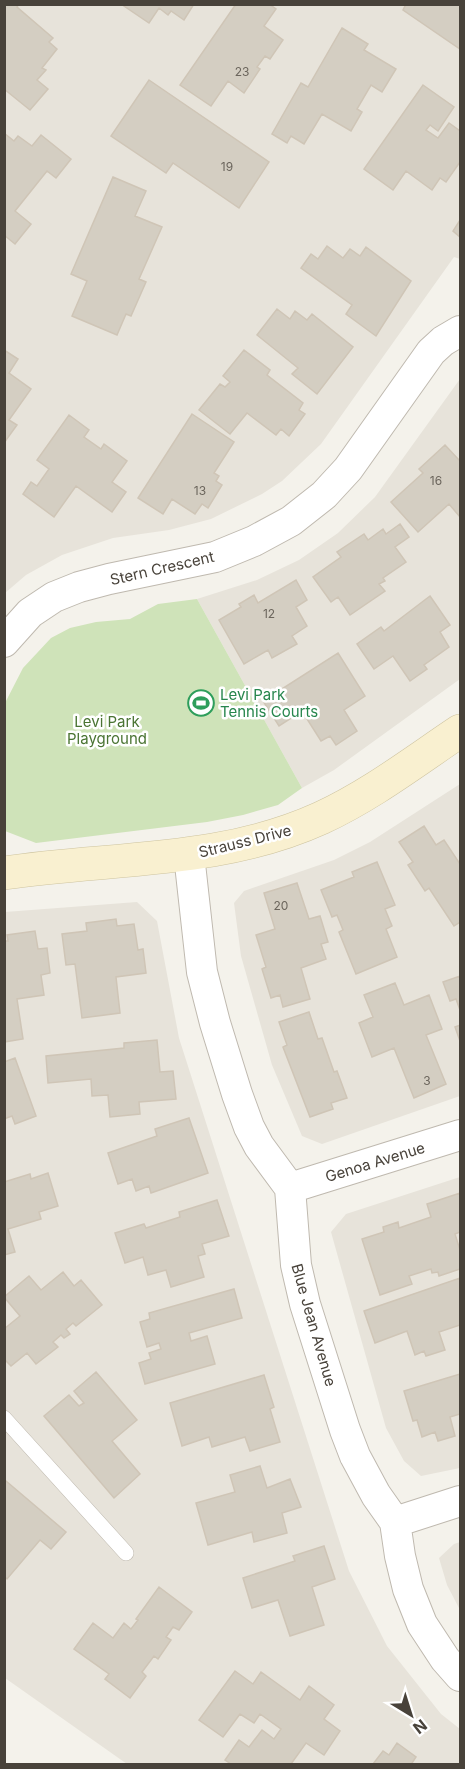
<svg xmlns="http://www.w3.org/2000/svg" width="465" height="1769" font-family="Inter,sans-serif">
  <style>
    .residential { fill: #e7e3da }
    .green { fill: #cfe3b9 }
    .building { fill: #d4cec2; stroke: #cfc5b6; stroke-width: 1.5 }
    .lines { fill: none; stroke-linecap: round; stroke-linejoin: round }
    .lane-casing { stroke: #bfb9af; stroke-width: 16 }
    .street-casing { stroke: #bfb9af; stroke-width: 32 }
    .secondary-casing { stroke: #cec4a0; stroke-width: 34 }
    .lane { stroke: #fff; stroke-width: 15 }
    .street { stroke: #fff; stroke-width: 30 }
    .secondary { stroke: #f9f0d0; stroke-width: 33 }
    .labels { text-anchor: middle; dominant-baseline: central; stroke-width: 5; stroke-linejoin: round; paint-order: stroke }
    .number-label { font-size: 12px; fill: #6b655c }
    .street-label { font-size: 15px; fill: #48423a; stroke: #fff }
    .leisure-label { font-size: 15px; fill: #27864d; stroke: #fff; text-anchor: start }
    .park-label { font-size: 15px; fill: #4a7433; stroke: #fff }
  </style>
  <rect width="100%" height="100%" fill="#f4f2eb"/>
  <!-- residential -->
  <path class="residential" d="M5,5H460V259L454,257L321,444L282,481L262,494L211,519L169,530L113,538L62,555L26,575L5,593Z
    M460,379V679L334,770L302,788L197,599L257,580L299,560L338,533L375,497Z
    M460,784V1096L322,1144L302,1136L272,1065L241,956L234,903L244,891L334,860L370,842Z
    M137,902L157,921L179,1038L349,1571L387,1646L441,1714L460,1729V1764H127L5,1678V912Z
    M460,1177V1468L421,1476L404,1461L386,1428L331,1232L346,1214Z
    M460,1542V1610L447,1585L439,1558L454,1544Z"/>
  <!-- green -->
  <path class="green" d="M197,599L302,788L278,805L243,815L207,822L36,843L5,831V703L23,668L51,638L70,628L96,622L130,619L158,604Z"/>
  <!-- building -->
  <path class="building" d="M4,4H19L17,7L53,38L49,42L57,49L42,68L46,70L37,80L48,89L30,110L4,89Z
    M121,4H194L184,20L171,11L168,15L159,8L149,23Z
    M236,4H269L276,9L264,26L283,40L270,59L265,56L257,67L260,69L244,93L228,81L211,106L180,85Z
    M406,4H460V49L403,10Z
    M342,28L368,44L364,50L396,69L382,92L371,85L357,109L362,112L351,131L322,114L304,144L291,136L287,143L272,134L301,83L308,87Z
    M149,80L269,162L239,208L173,163L166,173L111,136Z
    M423,85L454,107L438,131L430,125L426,130L438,138L449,123L460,131V162L446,182L440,178L432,190L406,171L393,190L364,169Z
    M4,133L14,141L18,136L32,146L41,135L71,159L56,178L47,171L15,211L31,224L15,244L4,235Z
    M113,177L146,191L135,216L162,227L139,279L146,282L131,316L126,314L117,335L72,316L87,281L71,274Z
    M460,220V237L453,231Z
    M327,246L343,258L350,249L360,256L366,247L411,281L376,336L346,314L352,305L301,268L311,254L318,259Z
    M277,309L290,319L295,311L307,320L312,314L353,347L317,394L292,374L298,368L257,335Z
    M4,350L18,359L9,373L31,389L9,420L17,425L4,443Z
    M244,350L270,370L267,375L303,403L299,410L305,414L289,436L281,429L276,435L247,413L230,434L199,410L220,384L225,387L230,382L223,376Z
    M192,414L234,442L214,473L219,476L216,481L222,485L208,508L202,504L195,514L172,499L163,514L138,498Z
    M69,415L89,430L84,437L101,449L104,444L127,461L112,482L126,492L112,512L76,486L54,517L23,494L31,482L37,486L49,469L37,460Z
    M445,445L460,461V517L449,504L418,532L391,502L423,473L419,469Z
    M400,524L409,537L395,547L406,562L383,578L385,581L379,584L385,591L350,615L338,597L331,602L313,577L341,557L337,552L364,534L368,540L383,529L386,534Z
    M296,580L307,600L296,607L307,626L292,636L297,644L272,658L268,650L244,664L219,620L241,607L239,604L254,595L258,603Z
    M430,596L450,625L440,632L449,647L424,665L427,669L410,681L393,656L374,669L357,644L381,627L384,631Z
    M338,653L365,696L344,710L357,731L336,745L330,736L321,741L302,711L279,726L263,701Z
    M424,826L436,845L444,840L460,864V922L454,926L429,888L425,891L408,865L413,862L399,842Z
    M377,862L395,905L385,909L392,926L386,929L397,957L356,974L339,932L343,930L337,915L332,917L321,890L354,877L352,872Z
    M297,883L309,919L320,916L328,942L321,944L326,959L301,968L310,999L283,1007L280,995L271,998L262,969L266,967L256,935L275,929L264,893Z
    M116,919L117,926L134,924L138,950L143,949L146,973L116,977L120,1013L82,1018L75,964L66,965L62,934L87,931L86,923Z
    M35,931L38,949L47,948L50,973L41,975L44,995L17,999L23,1039L4,1042V941H8L7,935Z
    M460,976V1010L456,999L450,1001L443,982Z
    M395,983L404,1005L429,995L442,1029L426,1035L446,1084L414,1098L394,1048L372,1057L359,1023L373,1017L364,995Z
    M309,1012L318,1039L322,1038L334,1072L337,1071L347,1098L331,1103L333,1109L310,1117L283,1047L287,1045L279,1022Z
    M460,1025V1041L455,1027Z
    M157,1040L160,1072L173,1071L176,1099L139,1102L140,1114L110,1117L108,1095L92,1096L91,1079L48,1083L46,1056L124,1048V1043Z
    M15,1058L36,1116L15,1124L12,1116L4,1119V1062Z
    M189,1118L208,1173L151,1193L149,1186L136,1191L132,1179L118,1184L108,1153L157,1136L155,1129Z
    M48,1173L58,1206L39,1212L41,1219L8,1229L15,1252L4,1255V1182L30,1174L31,1179Z
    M460,1193V1232L455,1234L460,1250V1269L439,1276L438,1272L432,1273L431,1269L409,1276L412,1284L380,1295L362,1239L384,1232L383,1227L398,1222L399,1228L431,1217L427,1204Z
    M217,1200L229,1236L202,1244L205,1254L198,1256L204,1277L171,1287L166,1270L148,1275L143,1257L125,1263L115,1233L144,1224L146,1228L180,1217L179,1212Z
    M63,1272L74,1286L81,1280L102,1305L76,1326L73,1323L66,1329L70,1334L64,1338L61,1335L53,1342L58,1347L36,1364L27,1353L11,1366L4,1359V1329L20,1316L4,1297L29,1276L41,1290Z
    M460,1278V1325L439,1332L445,1350L426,1356L424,1351L415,1355L407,1331L375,1343L364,1311Z
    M234,1289L242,1318L189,1333L191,1341L207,1336L215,1364L145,1384L139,1363L151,1359L149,1353L161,1349L159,1343L147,1347L140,1322L150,1319L149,1313Z
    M96,1372L137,1420L112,1441L140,1474L114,1498L44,1416L69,1395L79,1406L84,1403L74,1391Z
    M460,1374V1414L450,1417L455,1436L438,1441L435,1432L422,1437L417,1420L413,1421L404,1391Z
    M264,1375L274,1407L270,1409L280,1442L250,1451L245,1437L212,1447L209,1437L182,1446L170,1403Z
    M260,1466L267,1488L290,1479L301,1507L282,1513L287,1533L254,1542L252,1532L208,1545L196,1503L235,1492L230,1475Z
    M6,1481L66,1532L51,1549L40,1540L7,1579L4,1576V1483Z
    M324,1546L335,1579L312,1587L324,1625L290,1636L278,1600L252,1608L243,1578L295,1561L293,1556Z
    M159,1587L192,1612L179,1630L173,1627L166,1637L171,1640L158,1659L154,1656L142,1672L146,1676L130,1698L105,1679L109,1674L74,1649L93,1623L113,1638L124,1623L131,1629L138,1620L136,1619Z
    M235,1671L253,1684L261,1672L300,1700L309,1686L334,1705L324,1719L340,1731L324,1755L306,1743L291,1764H231L225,1760L239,1740L249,1747L262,1730L274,1739L281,1729L260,1714L254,1723L240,1714L223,1737L199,1720Z
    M397,1743L416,1757L412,1763L414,1764H373L383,1751L389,1755Z"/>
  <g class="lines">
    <!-- lane casing -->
    <g class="lane-casing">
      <path id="lane" d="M4,1418L126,1553"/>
    </g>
    <!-- street casing -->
    <g class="street-casing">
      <path id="street" d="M4,642L30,613L54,597L79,587L109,579L215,557L254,541L291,521L324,495L348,469L431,352L443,341L460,331
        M189,855L202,972L215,1023L237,1094L249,1127L259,1146L290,1188L296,1265L305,1304L345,1430L355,1456L376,1495L395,1522L400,1556L408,1589L422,1624L445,1659L460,1676
        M290,1188L460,1135
        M395,1522L460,1501"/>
    </g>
    <!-- secondary casing -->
    <g class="secondary-casing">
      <path id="secondary" d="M4,873C112,857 220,864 321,818C371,795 415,761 460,731"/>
    </g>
    <!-- lane -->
    <use href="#lane" class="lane"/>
    <!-- street -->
    <use href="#street" class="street"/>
    <!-- secondary -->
    <use href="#secondary" class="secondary"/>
  </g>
  <!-- icons -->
  <defs>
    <g id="stadium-ring" transform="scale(1.35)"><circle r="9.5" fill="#fff" stroke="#2e9e5b" stroke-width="1.5"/><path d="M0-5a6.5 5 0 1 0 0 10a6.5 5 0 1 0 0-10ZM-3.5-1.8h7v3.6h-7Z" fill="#2e9e5b"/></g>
  </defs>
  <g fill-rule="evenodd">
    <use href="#stadium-ring" x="201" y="703"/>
  </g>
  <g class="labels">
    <!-- number labels -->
    <g class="number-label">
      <text x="242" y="71">23</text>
      <text x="227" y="166">19</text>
      <text x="436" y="480">16</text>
      <text x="200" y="490">13</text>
      <text x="269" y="613">12</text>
      <text x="281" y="905">20</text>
      <text x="427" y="1080">3</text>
    </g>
    <!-- street labels -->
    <g class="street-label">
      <text transform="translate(162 568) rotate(-13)">Stern Crescent</text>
      <text transform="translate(245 841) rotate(-14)">Strauss Drive</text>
      <text transform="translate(375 1162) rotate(-17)">Genoa Avenue</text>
      <text transform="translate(314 1325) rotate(74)">Blue Jean Avenue</text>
    </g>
    <!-- leisure labels -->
    <g class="leisure-label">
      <text x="220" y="694">Levi Park<tspan x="220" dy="17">Tennis Courts</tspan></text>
    </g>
    <!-- park labels -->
    <g class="park-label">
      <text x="107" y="721">Levi Park<tspan x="107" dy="17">Playground</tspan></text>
    </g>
  </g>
  <!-- border -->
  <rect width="465" height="1769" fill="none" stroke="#48423a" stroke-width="12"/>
  <!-- north arrow -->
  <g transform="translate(411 1715) rotate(142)" stroke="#ffffff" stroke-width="4.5" paint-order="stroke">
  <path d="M0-4.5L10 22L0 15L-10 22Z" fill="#48423a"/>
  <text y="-9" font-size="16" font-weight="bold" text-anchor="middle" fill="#48423a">N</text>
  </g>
</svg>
